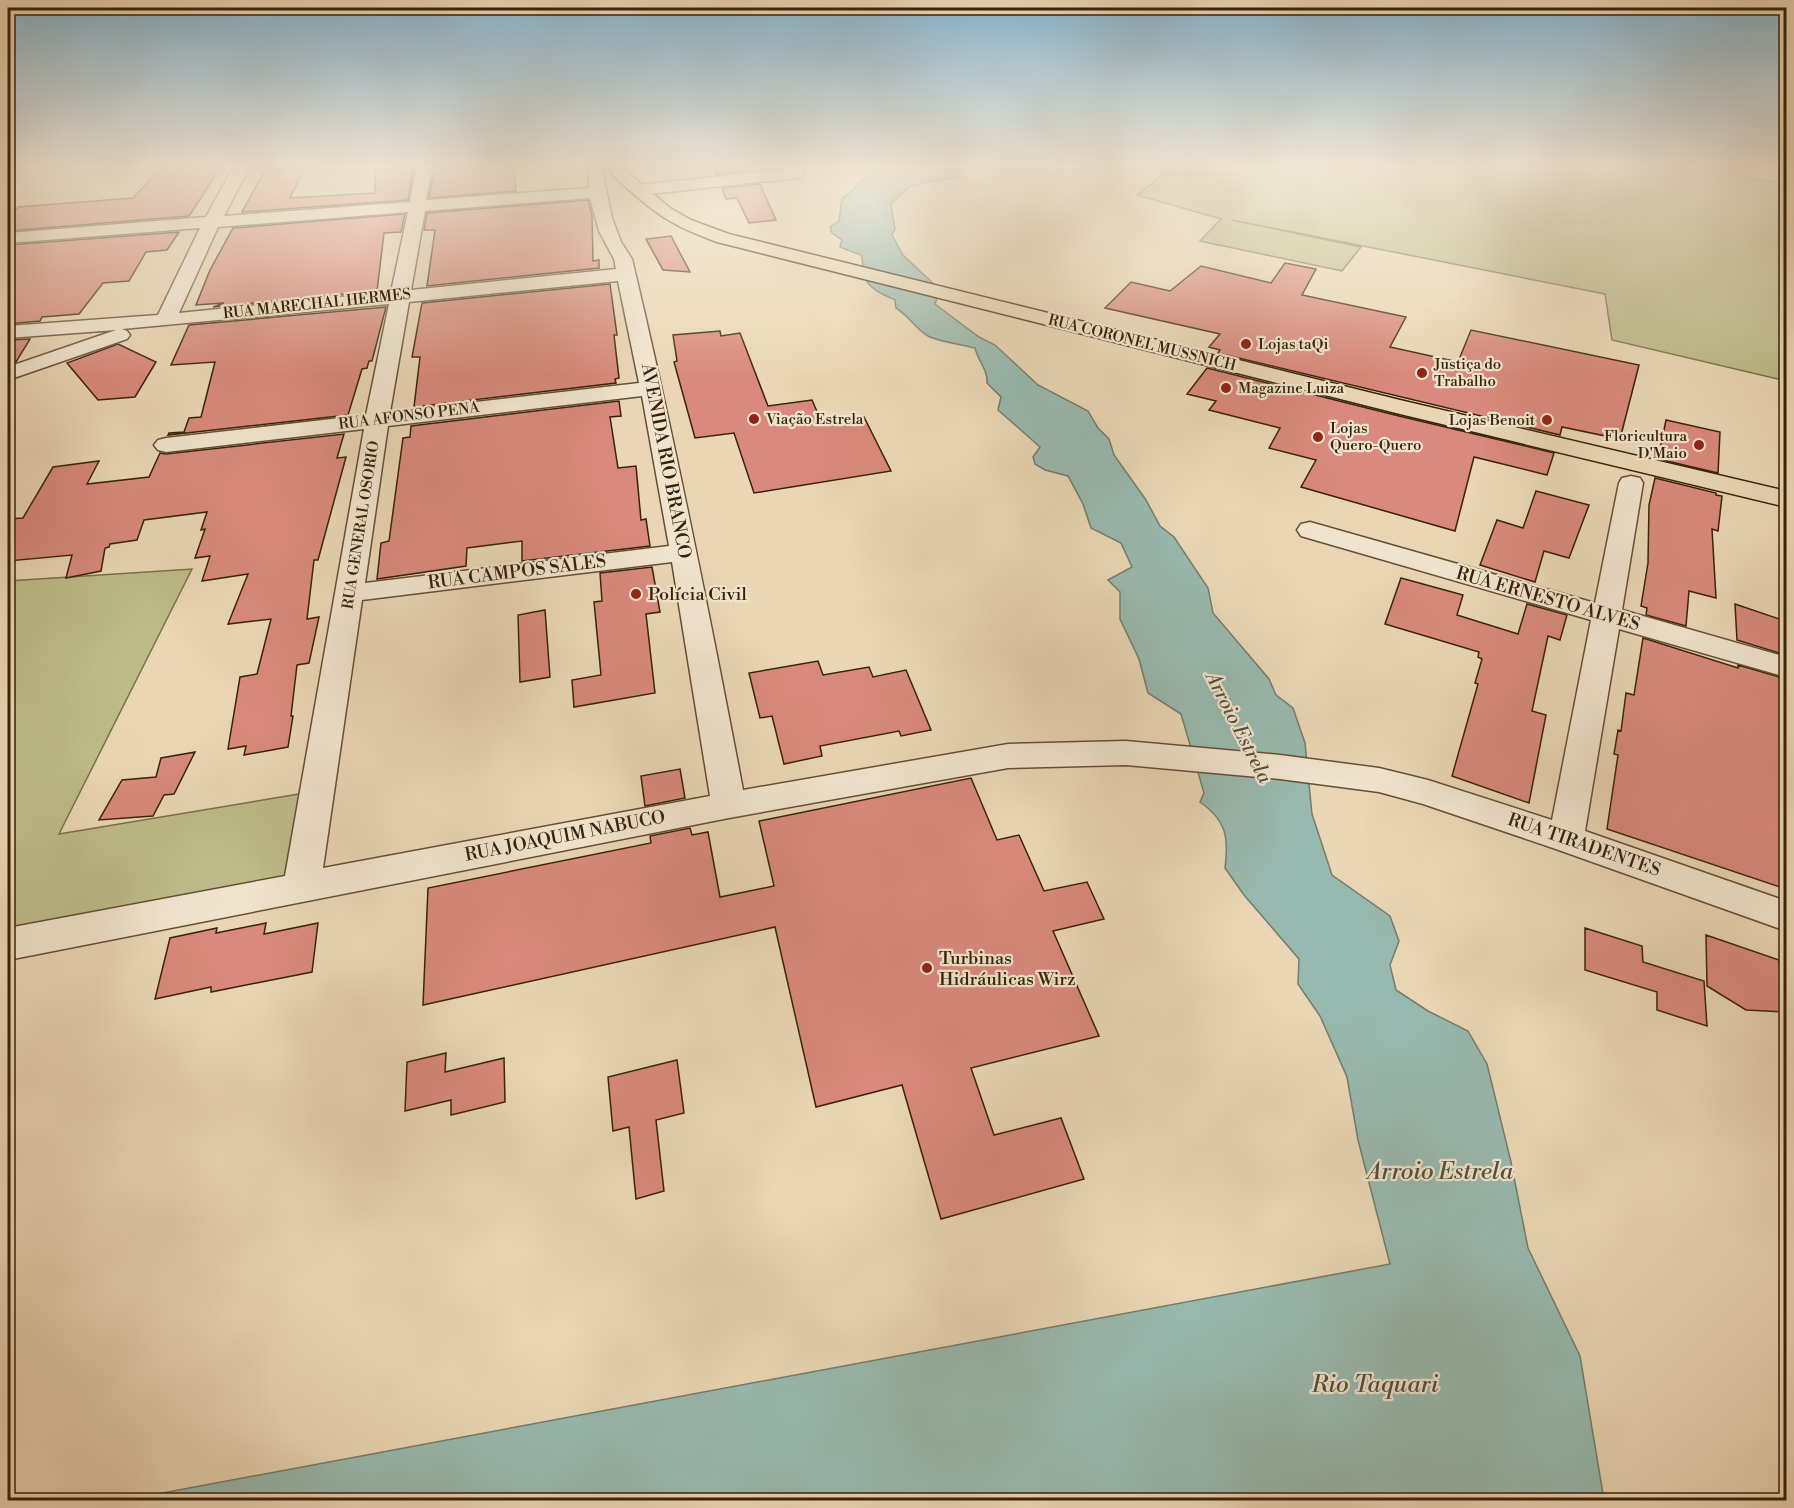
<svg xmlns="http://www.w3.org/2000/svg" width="1794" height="1508" font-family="'Libre Bodoni',serif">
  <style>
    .green { fill: #bdbc89; stroke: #7a6f48; stroke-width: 1.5 }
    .water { fill: #98b9af; stroke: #727d6c; stroke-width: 1.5 }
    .building { fill: #d9897d; stroke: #382208; stroke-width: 1.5 }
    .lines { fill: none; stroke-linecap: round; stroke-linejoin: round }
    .minor-casing { stroke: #644f33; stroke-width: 3 }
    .major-casing { stroke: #382208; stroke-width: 3 }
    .minor { fill: #f1e4ce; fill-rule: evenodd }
    .major { fill: #ead6b4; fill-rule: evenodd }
    .poi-dot { fill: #8f2418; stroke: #f1e4ce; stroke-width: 2 }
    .labels { text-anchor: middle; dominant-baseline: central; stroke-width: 4.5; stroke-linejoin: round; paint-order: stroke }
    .far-street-label { font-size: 15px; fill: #382208; stroke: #f1e4ce }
    .far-poi-label { font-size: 15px; fill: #382208; stroke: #f1e4ce; text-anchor: start }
    .street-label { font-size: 18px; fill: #382208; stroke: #f1e4ce }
    .poi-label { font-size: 18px; fill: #382208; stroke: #f1e4ce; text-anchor: start }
    .water-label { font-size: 20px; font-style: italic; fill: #554f3a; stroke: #f1e4ce }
    .near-water-label { font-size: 24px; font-style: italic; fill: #554f3a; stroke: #f1e4ce }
  </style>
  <rect width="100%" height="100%" fill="#ead6b4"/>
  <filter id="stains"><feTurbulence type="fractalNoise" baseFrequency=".00333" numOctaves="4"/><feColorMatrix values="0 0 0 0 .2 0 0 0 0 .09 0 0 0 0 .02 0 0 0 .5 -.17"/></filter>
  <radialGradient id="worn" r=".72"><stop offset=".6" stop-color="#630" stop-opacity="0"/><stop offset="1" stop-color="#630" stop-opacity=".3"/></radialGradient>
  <!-- green -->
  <path class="green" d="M8,164H70L41,171L8,173Z
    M1177,164H1689L1758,180L1786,183V381L1612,340L1605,294L1232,220L1361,247L1342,271L1200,241L1221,219L1137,195Z
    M192,569L59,834L317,791L302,886L8,951V581Z"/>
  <!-- water -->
  <path class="water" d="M923,164H1033L1003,170L964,172L956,178L932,181L909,187L891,204L895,229L892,235L903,255L940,290L935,304L979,337L995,345L1038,385L1088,411L1098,428L1109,439L1114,455L1146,500L1160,526L1174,537L1208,588L1213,613L1269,679L1276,695L1293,708L1305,743L1312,814L1332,875L1390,916L1399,941L1390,965L1396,990L1428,1011L1468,1031L1487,1064L1511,1162L1528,1248L1580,1356L1604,1500H125L1390,1264L1358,1140L1347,1077L1320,1016L1298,984L1299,959L1244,895L1225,868C1229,837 1226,820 1200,802L1204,793L1181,714L1148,693L1139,659L1120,619V592L1108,580L1132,567L1121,543L1091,528L1083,504L1068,476L1045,470L1035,464L1033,457L1040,447L998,410L1001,397L987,383C988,370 978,361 975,348C964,345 936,341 928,336C916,329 909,316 896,308L895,300C884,295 867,288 864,275C862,267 864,263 861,255L840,247L842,240L832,233L830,227L839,221L842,198C854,192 857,183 867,176C882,165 906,169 923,164Z"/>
  <!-- building -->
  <path class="building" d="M165,164H220L212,175H216L189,216L8,231V221L18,207L133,198Z
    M463,164H514L516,191L429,198L435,166Z
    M712,164H742L746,171L716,174Z
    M305,167L290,198L375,193L376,170L414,167L408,200L242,212L265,170Z
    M760,184L776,220L749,223L737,198L726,199L722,188Z
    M588,200L592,214L593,261L599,260V268L427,286L435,230H424L427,213Z
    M405,214L401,232L384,233L377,291L213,307L224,303L196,305L210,270L233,228Z
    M179,232L167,250L146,252L129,281L103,283L79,314L42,317L40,321L8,324V245Z
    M671,236L690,272L663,270L646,239Z
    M1285,263L1316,269L1302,295L1406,317L1390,347L1458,362L1471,330L1639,365L1620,439L1562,427L1560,435L1218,353L1220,350L1209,347L1220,334L1105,308L1131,282L1170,291L1201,266L1271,283Z
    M610,284L617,335H614L619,378L615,379L616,383L414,407L420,357H412L422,303Z
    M386,307L372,361H369L367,368L362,369L348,415L168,435L169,433L184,432L189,418L201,417L215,362L171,365L189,325Z
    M720,331L721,336L740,333L768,406L812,400L822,423L864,417L891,471L754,493L734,433L695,438L674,362L677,361L673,335Z
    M30,339L16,362L8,365V340Z
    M118,344L156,362L135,397L98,400L67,363Z
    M1207,368L1399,416L1554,453L1547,475L1474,457L1455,531L1301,487L1316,460L1269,448L1280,428L1209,410L1216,401L1187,394Z
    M619,401L621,416L610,417L618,468L636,466L641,520L646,519L650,546L522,561V541L467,548L466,566L377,579L381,543L389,541L403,438L410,437L411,426Z
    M1666,420L1720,432L1718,473L1658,459Z
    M344,434L337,458L346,457L318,560H314L307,619L319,617L309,663L297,665L291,716H293L288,747L244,755L246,746L228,749L240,677L257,674L271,619L228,624L248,574L202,581L210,556L195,558L205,529L201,530L207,512L144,520L137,540L110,544L109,547L105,548L101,571L66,578L72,555L8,561V519L23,518L53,467L99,461L87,484L149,477L160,453L166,454Z
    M1655,478L1716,493V495L1722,496L1718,531L1712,529L1716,598L1689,591L1686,626L1646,615L1647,608L1641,606L1648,563L1649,505Z
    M1536,491L1589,505L1569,558L1544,551L1535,582L1480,565L1497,520L1523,528Z
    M652,567L660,612L646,614L655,693L574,707L572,680L601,675L594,602L602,601L600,573Z
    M1401,578L1463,595L1457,615L1518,634L1527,604L1567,615L1560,640L1548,636L1532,711L1546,715L1529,803L1452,776L1478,684L1475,683L1482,659L1478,657L1479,652L1385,624Z
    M1735,604L1785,621L1786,655L1737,640Z
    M545,610L550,677L520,682L518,615Z
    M1643,638L1738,668V665L1786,679V889L1607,829L1618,755L1614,754L1618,730L1621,731L1626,693L1634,695Z
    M818,661L823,675L869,667L873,677L906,670L931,730L901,736L899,731L820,746L822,756L784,764L772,716L760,718L749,673Z
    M195,752L174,794L164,795L153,816L99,820L122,780L156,777L161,758Z
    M680,769L685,798L645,806L641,776Z
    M971,778L997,840L1019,835L1044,891L1087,882L1104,919L1053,931L1099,1036L971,1068L994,1135L1061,1118L1084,1179L941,1219L902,1085L816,1107L775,927L423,1005L428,888L651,843L650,836L690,828L692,835L708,832L720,897L774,886L759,821Z
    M266,923L264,934L318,923L312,972L211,992V987L155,999L170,938L217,928L216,933Z
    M1585,928L1642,946L1643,962L1704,981L1707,1026L1657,1010V992L1585,970Z
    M1706,935L1779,960L1783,1012L1746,1010L1707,986Z
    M446,1053L445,1072L504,1058L505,1102L451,1115V1100L405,1111L407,1062Z
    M677,1060L684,1113L656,1120L664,1191L636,1199L629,1127L613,1131L608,1077Z"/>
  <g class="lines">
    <!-- minor casing -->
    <g class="minor-casing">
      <path id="minor" d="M235,164H251L224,216L410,202L417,164H433L426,200L589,188L588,173L590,170H602L612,218L621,242L632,259C674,435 709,611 743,790L1008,744L1126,741L1280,755L1379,768L1428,780L1552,820L1591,620L1301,536L1297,530L1301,524L1310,522L1595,603L1619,483L1622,478L1631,476L1640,478L1643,483L1622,610L1786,657V677L1619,629L1585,831L1786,901V931L1553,848L1423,804L1379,792L1280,779L1126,765L1008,768L729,818L8,960V928L285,876L364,429L166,452L158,450L154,445L158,440L166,438L366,415L389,304L122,329L127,331L130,335L127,339L8,380V367L116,330L8,338V326L158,315L200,228L8,243V233L206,217ZM590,198L599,231L614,259L616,269L411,290L425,211ZM408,212L391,292L179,313L218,227ZM618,281L639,383L390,412L409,302ZM642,396L669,546L365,583L388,426ZM672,562L710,796L323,868L362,600Z
        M783,164H799L805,173L797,178L640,195L632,190L640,185L787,169Z"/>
    </g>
    <!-- major casing -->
    <g class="major-casing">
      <path id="major" d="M608,164H624L625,170L670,208L691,220L729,234L1400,400L1786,491V507L1400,414L717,242C676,227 661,218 628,189C620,182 611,176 608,164Z"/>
    </g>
    <!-- minor -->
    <use href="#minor" class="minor"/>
    <!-- major -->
    <use href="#major" class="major"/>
  </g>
  <!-- sky -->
  <linearGradient id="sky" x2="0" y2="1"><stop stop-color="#88b6d1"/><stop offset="0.44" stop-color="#f6eddd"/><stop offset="1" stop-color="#f6eddd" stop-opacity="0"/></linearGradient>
  <rect width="1794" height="375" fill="url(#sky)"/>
  <!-- markers -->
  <g class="poi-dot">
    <circle cx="1246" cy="344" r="6"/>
    <circle cx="1422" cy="373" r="6"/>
    <circle cx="1226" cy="388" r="6"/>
    <circle cx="754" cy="419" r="6"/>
    <circle cx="1547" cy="420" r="6"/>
    <circle cx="1318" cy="437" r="6"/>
    <circle cx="1699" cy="445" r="6"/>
    <circle cx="636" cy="594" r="6"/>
    <circle cx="927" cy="968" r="6"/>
  </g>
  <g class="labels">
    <!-- far-street labels -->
    <g class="far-street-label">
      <text transform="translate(317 304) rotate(-6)">RUA MARECHAL HERMES</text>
      <text transform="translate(1142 343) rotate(14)">RUA CORONEL MUSSNICH</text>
      <text transform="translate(409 416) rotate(-7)">RUA AFONSO PENA</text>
      <text transform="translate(361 525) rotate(-81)">RUA GENERAL OSORIO</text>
    </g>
    <!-- far-poi labels -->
    <g class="far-poi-label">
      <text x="1258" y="344">Lojas taQi</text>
      <text x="1434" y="364">Justiça do<tspan x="1434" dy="17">Trabalho</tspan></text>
      <text x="1238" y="388">Magazine Luiza</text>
      <text x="766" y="419">Viação Estrela</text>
      <text x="1535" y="420" text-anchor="end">Lojas Benoit</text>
      <text x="1330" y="428">Lojas<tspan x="1330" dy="17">Quero-Quero</tspan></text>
      <text x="1687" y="436" text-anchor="end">Floricultura<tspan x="1687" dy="17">D'Maio</tspan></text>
    </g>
    <!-- street labels -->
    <g class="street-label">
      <text transform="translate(666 461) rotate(79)">AVENIDA RIO BRANCO</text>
      <text transform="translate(517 572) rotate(-7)">RUA CAMPOS SALES</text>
      <text transform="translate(1548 599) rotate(16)">RUA ERNESTO ALVES</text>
      <text transform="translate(565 836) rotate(-11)">RUA JOAQUIM NABUCO</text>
      <text transform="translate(1584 845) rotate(19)">RUA TIRADENTES</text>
    </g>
    <!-- poi labels -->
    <g class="poi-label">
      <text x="648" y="594">Polícia Civil</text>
      <text x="939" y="958">Turbinas<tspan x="939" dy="21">Hidráulicas Wirz</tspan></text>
    </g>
    <!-- water labels -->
    <g class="water-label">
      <text transform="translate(1238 728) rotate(63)">Arroio Estrela</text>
    </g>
    <!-- near-water labels -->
    <g class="near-water-label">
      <text x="1440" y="1172">Arroio Estrela</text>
      <text x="1375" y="1385">Rio Taquari</text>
    </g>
  </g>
  <!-- margin -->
  <rect width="1794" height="1508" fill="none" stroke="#ead6b4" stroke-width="30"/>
  <rect x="9" y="9" width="1776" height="1490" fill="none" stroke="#382208" stroke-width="3"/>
  <rect x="15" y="15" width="1764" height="1478" fill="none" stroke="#382208" stroke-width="1.5"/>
  <rect width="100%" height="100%" filter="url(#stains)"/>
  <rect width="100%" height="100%" fill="url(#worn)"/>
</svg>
